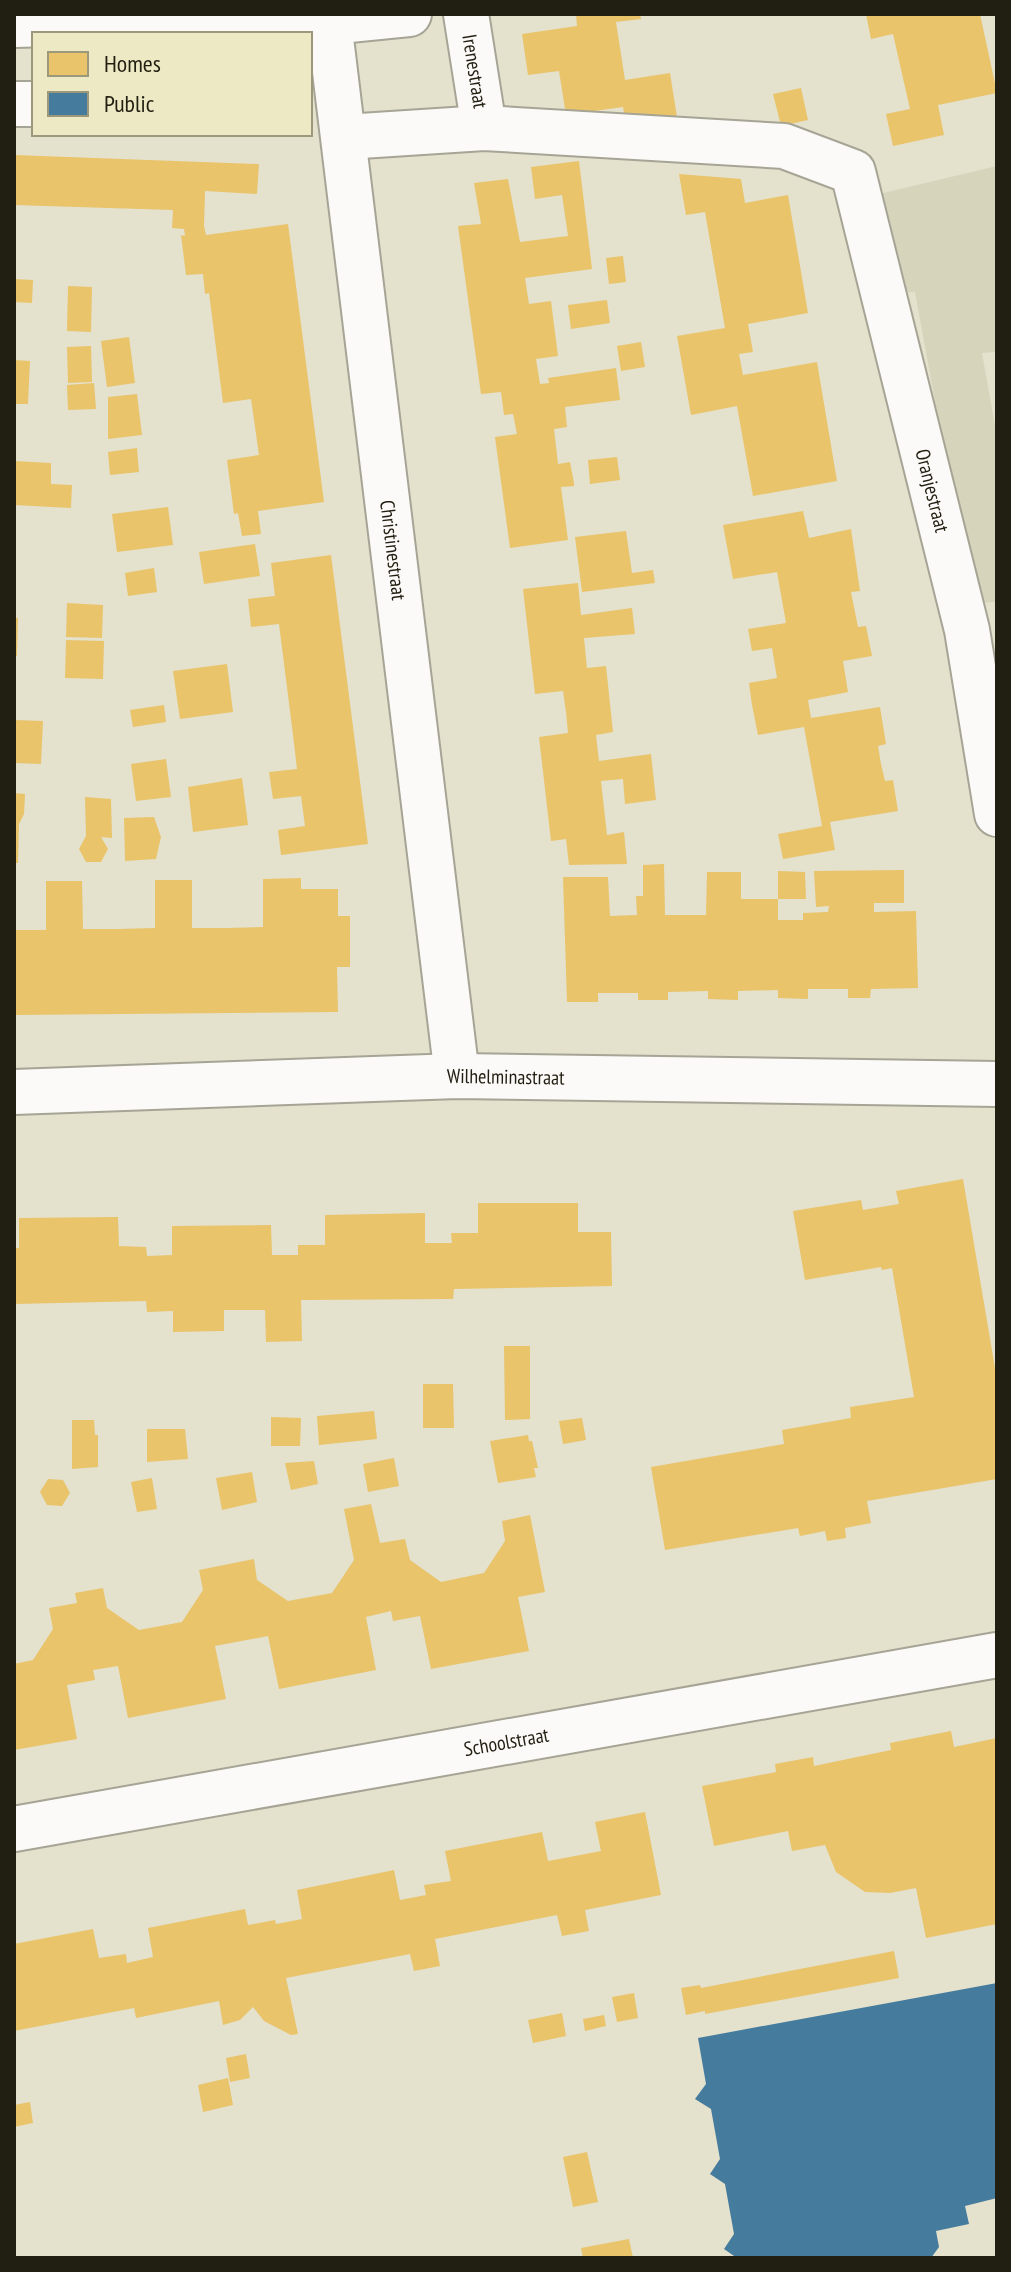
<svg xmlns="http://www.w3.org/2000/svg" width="1011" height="2272" font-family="'PT Sans Narrow',sans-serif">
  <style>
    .green { fill: #d7d4bc }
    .homes { fill: #e9c46a }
    .public { fill: #457b9d }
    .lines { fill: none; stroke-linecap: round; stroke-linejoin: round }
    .minor-casing { stroke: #a6a495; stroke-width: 48 }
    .minor { stroke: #fbfaf8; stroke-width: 44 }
    .labels { text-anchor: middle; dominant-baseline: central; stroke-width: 8; stroke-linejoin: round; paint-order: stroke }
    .street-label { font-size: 20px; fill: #211f11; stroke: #ede9c4 }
  </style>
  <rect width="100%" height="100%" fill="#e4e1cd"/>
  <!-- green -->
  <path class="green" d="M997,166V352L982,353L997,437V602L972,603L915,292L898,293L879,194Z"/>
  <!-- homes -->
  <path class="homes" d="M576,14H640L641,19L616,22L625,80L670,73L677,117L626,125L623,107L566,115L559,71L528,75L522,34L577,26Z
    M866,14H980L997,93L938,105L944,135L893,146L886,114L910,109L893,34L871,39Z
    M801,88L808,120L781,126L773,94Z
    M14,155L259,164L257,194L205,191L204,226L206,235L288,224L324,502L258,511L261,534L242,536L238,513L234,514L227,460L259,455L251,399L223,403L209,293L205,294L203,274L186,275L181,235L185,236L184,229L172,228L173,210L14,205Z
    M579,161L592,269L525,278L529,304L551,301L554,325L558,356L536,359L540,384L549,383L548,378L616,368L620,400L565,407L567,427L554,429L558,464L570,462L574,483V486L561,487L568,540L510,548L495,437L517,434L513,414L504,415L501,392L481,394L458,226L481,224L474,183L508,179L520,242L568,236L562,195L535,199L531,167Z
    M679,174L741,179L745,203L788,195L808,313L748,324L753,352L739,354L743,375L817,362L837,481L753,496L737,406L691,415L677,336L725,328L705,212L686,215Z
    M623,256L626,282L609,284L606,258Z
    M14,279L33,280L32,303L14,302Z
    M68,286L92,287L91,332L67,331Z
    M607,300L610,323L571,329L568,305Z
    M129,337L135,383L107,387L101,341Z
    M641,342L645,367L621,371L617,346Z
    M91,346L92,382L68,383L67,347Z
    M14,360L30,361L28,404H14Z
    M94,383L96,409L68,410L67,385Z
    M137,394L142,435L108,439V397Z
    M137,448L139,472L110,475L108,452Z
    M617,457L620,480L590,484L588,460Z
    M14,461L51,463V484L72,485L71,508L14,505Z
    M168,507L173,545L117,552L112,514Z
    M803,511L809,538L851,529L860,591L851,592L858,627L866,626L872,656L843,661L848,692L808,700L811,718L880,707L886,744L878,746L881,764L885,781L893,780L898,811L830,822L835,850L783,859L778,834L822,826L804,727L758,735L752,705L749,683L777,678L772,648L752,651L748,629L786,623L777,572L733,579L723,525Z
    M626,531L632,573L653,570L655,583L582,592L575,537Z
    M255,544L260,576L204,584L199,552Z
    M331,555L368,844L281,855L278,830L305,826L301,796L273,799L269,772L297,769L293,735L279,624L251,627L248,599L275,596L271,563Z
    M154,568L157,592L128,596L125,573Z
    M578,583L581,615L632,608L635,634L584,638L587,668L606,666L613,732L596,735L599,761L651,754L656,800L625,804L623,779L601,781L607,835L624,832L627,864L569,865L566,839L551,841L539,737L568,733L566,712L563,691L535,694L523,589Z
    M67,603L103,605L102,638L66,637Z
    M14,618H18L17,656H14Z
    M66,640L104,641L103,679L65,678Z
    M227,664L233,712L180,719L173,671Z
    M164,705L166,722L133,727L130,710Z
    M14,720L43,721L41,764L14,763Z
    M166,759L171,797L136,801L131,764Z
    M242,778L248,825L193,832L188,787Z
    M14,793L25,794L24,814L19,824L18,863H14Z
    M85,797L111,799L112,838L101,837L108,849L101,862H86L79,849L86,836Z
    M154,817L161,837L156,859L125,861L124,818Z
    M664,864L665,915H706L707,872H741V899H778V871L805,872L806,899H778V920H803V913L828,912L829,906L816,907L814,871L904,870V903H874V912L916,911L918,988L871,989L870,998H848V989H808V999L778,998V990L738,991V1000L708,999V991L668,992V1000H638V993H598V1002H567L563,877H608L610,916L637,915L636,896H643V865Z
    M301,878V889H338V916H350V967H337L338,1012L14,1015V930H46V881H82L83,929H119L155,928V880H192V928H228L263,927V879Z
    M963,1179L997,1380V1479L867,1501L871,1523L845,1528L846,1538L827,1541L825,1531L800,1536L798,1528L665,1550L651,1467L784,1444L782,1430L851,1418L850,1407L914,1397L892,1268L882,1270L881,1267L805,1280L793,1211L861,1200L863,1210L899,1204L896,1191Z
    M478,1203H578V1232H611L612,1286L454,1289L453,1299L301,1300L302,1341L266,1342L265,1310H224V1331L173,1332V1311L147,1312L146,1301L14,1304V1248H19V1218L118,1217L119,1246L146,1247L147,1256L172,1255V1226L271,1225L272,1255H298V1245H325V1215L425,1213V1243H452L451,1233H478Z
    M504,1346H530V1419L505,1420Z
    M423,1384H453L454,1428H423Z
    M374,1411L377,1439L319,1445L317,1416Z
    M271,1417L301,1418L300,1446H271Z
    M582,1418L586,1440L563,1444L559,1421Z
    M72,1420H94L95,1435H98V1467L72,1469Z
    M147,1429H185L188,1459L147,1462Z
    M528,1435L529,1441H532L538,1468H534L536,1477L498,1483L490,1441Z
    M394,1458L399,1486L368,1492L363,1464Z
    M314,1461L318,1484L291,1490L285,1463Z
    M252,1472L257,1502L222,1510L216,1478Z
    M152,1478L157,1509L137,1512L131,1482Z
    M48,1479L63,1480L70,1493L62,1506L47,1505L40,1492Z
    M371,1504L380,1543L405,1539L410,1560L441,1582L484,1573L505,1541L502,1521L530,1515L545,1592L518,1597L529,1651L431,1669L420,1616L393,1621L391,1611L366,1617L376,1670L279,1689L268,1636L215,1646L226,1699L128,1718L118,1666L93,1670L95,1680L67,1685L77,1739L14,1750V1664L33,1660L53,1629L49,1608L77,1603L75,1593L103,1588L107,1608L139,1630L182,1622L203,1590L199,1570L254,1559L257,1580L288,1601L332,1593L354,1560L344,1509Z
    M951,1731L954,1747L997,1738V1924L926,1938L916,1888L890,1893L865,1892L836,1872L825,1845L792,1851L788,1831L714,1846L702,1786L776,1772L775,1764L813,1757L814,1766L891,1750L890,1743Z
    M645,1812L661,1895L585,1910L589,1931L562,1936L557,1915L435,1939L440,1966L414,1971L410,1954L286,1978L298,2034L291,2035L264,2021L253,2007L240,2020L223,2025L219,2001L136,2018L134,2008L14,2031V1944L93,1929L99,1958L126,1954L127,1963L153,1957L148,1928L245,1909L248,1925L275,1920L276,1924L302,1919L297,1890L394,1870L400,1900L426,1895L424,1885L451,1881L445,1851L542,1832L548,1861L575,1856L601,1851L595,1822Z
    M894,1951L899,1978L705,2014V2011L686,2015L681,1988L700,1985L701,1988Z
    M634,1993L638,2018L617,2022L612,1997Z
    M562,2013L566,2036L533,2043L528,2020Z
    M604,2015L606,2026L585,2031L583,2019Z
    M246,2054L250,2078L230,2082L226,2058Z
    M228,2078L233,2105L203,2112L198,2085Z
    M30,2102L33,2123L14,2127V2105Z
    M587,2152L598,2202L573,2207L563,2157Z
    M629,2239L633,2258H583L581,2248Z"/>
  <!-- public -->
  <path class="public" d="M997,1983V2198L965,2206L969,2224L936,2231L939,2247L931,2258H737L724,2249L734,2234L725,2184L710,2174L720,2159L711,2109L695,2099L706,2084L698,2038Z"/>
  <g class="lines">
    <!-- minor casing -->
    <g class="minor-casing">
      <g id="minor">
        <path id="s1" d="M466,14L484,128"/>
        <path id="s2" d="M329,22L457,1076"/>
        <path d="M14,25L211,20L329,22L409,14"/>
        <path d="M14,104H34"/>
        <path id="s3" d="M345,137L484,128L784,146L853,172L967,630L997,814"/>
        <path id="s4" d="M14,1092L457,1076L997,1084"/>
        <path id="s5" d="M14,1829L997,1655"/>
      </g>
    </g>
    <!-- minor -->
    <use href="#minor" class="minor"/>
  </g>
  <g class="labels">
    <!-- street labels -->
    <g class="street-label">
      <text stroke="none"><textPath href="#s1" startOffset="58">Irenestraat</textPath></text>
      <text stroke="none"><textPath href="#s3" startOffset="842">Oranjestraat</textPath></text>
      <text stroke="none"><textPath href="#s2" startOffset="532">Christinestraat</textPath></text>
      <text stroke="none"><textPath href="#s4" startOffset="492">Wilhelminastraat</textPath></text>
      <text stroke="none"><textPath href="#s5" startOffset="500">Schoolstraat</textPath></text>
    </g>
  </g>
  <!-- border -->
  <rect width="1011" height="2272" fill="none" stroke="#211f11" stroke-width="32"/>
  <!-- legend -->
  <rect x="32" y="32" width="280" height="104" fill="#ede9c4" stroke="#9b987c" stroke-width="2"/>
  <rect x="48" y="52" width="40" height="24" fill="#e9c46a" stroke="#9b987c" stroke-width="2"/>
  <text x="104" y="72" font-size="24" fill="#211f11">Homes</text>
  <rect x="48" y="92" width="40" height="24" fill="#457b9d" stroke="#9b987c" stroke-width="2"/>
  <text x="104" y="112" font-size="24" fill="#211f11">Public</text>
</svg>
